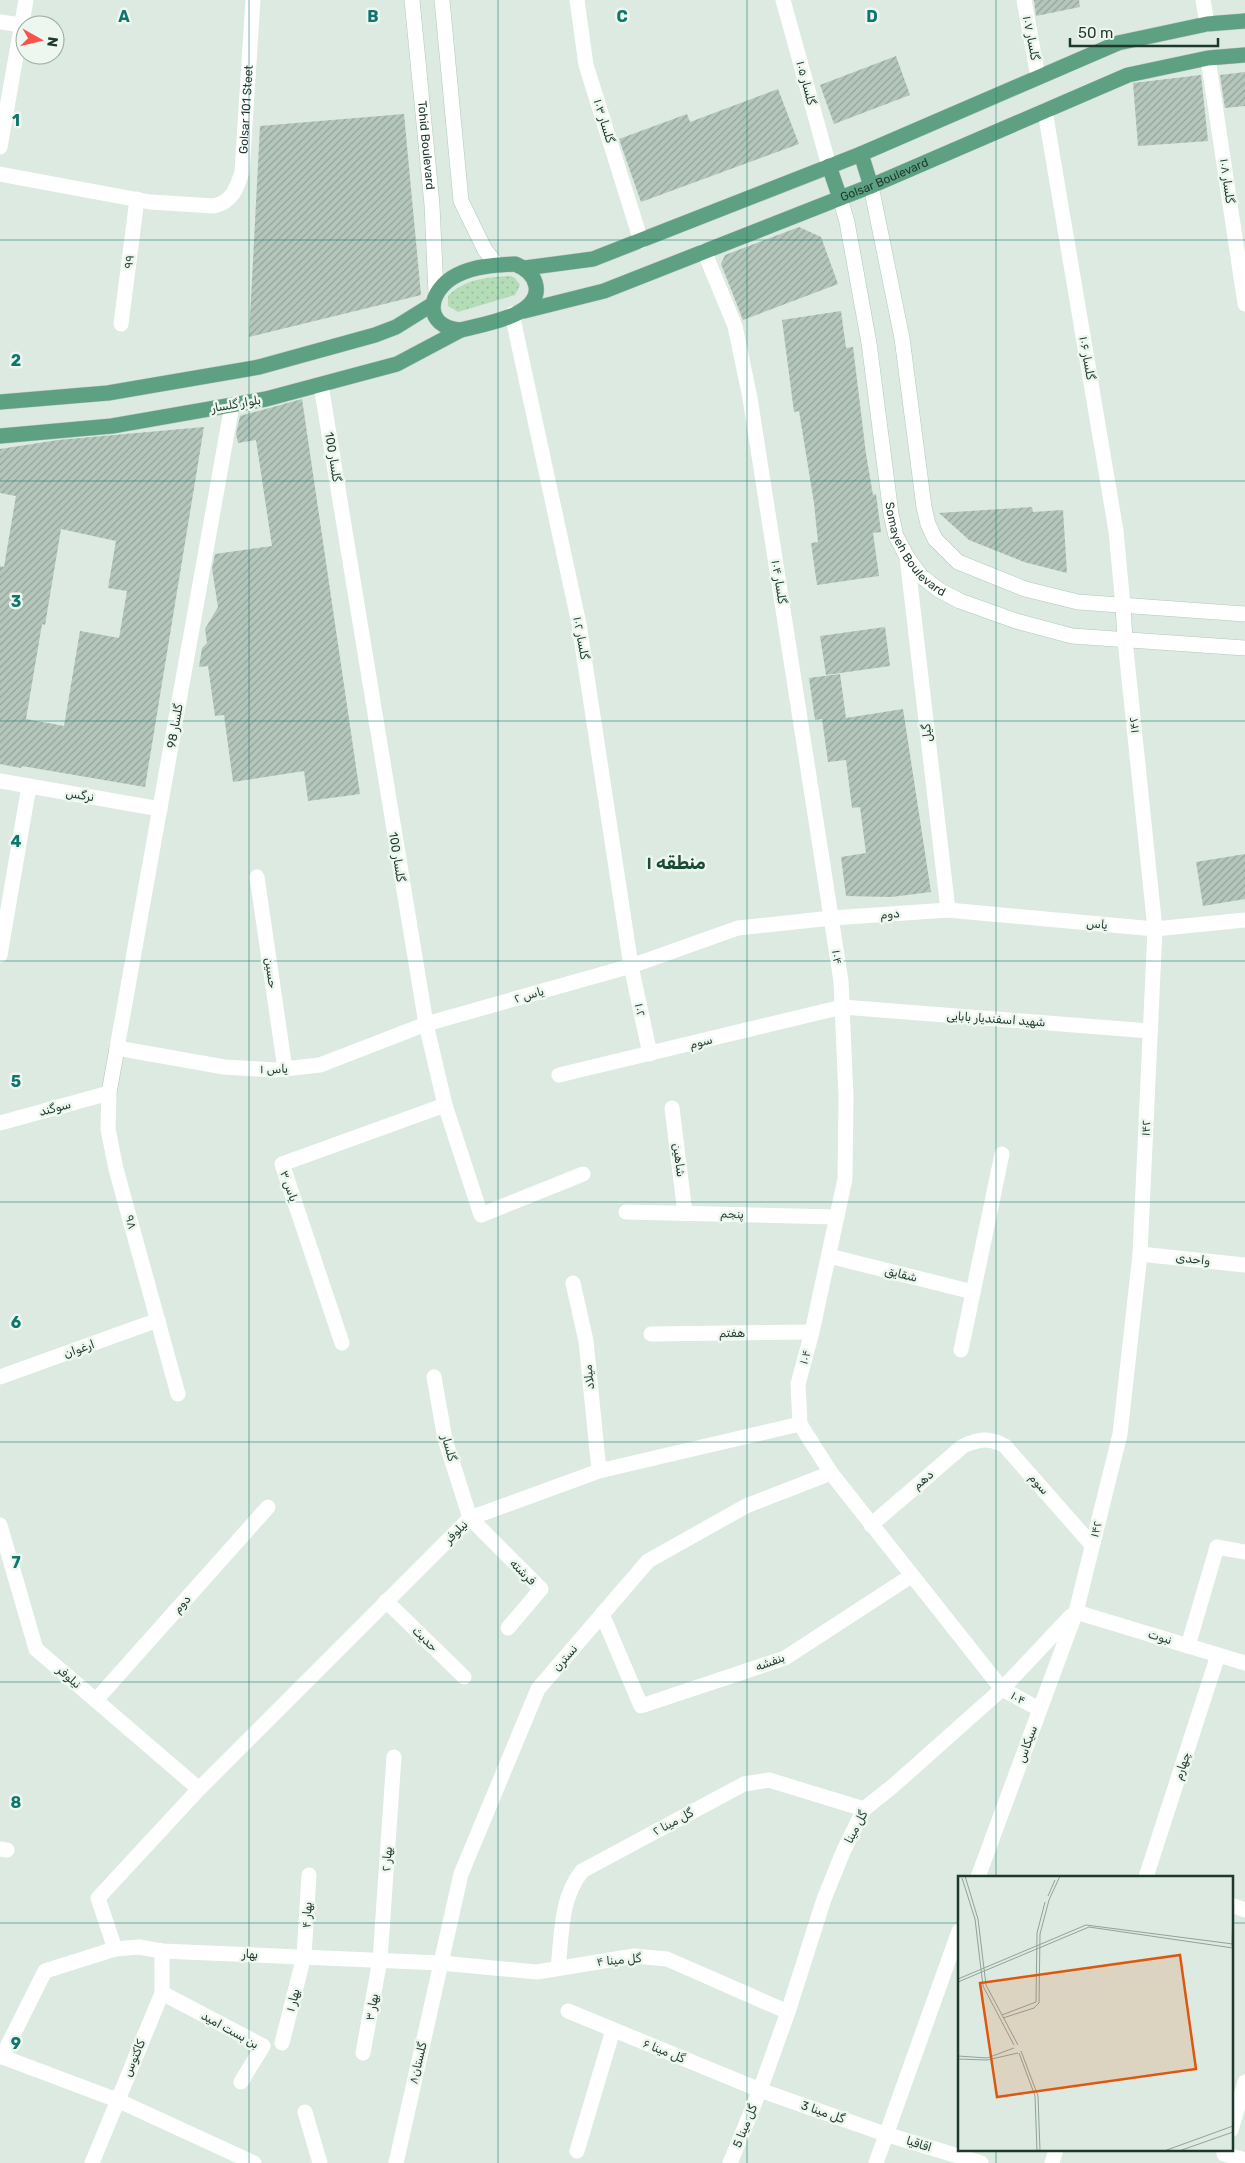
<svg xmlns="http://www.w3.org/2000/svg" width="1245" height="2163" font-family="Rubik,Cairo,sans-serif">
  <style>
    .grass { fill: url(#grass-dots) }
    .building { fill: url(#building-hatch); fill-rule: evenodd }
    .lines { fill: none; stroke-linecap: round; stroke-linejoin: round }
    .secondary-casing { stroke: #afcabb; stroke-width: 16 }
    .primary-casing { stroke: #c0c8c4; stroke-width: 16 }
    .street { stroke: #fff; stroke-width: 15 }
    .secondary { stroke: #fff; stroke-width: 15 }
    .primary { stroke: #5ea182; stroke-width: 15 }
    .grid { fill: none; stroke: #0f766e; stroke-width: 1; stroke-opacity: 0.55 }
    .labels { text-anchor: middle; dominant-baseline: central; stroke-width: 5; stroke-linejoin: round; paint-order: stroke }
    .street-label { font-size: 12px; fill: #1e392c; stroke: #edf6ef }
    .district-label { font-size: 18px; font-weight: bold; fill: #194b35; stroke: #edf6ef }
    .inset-road { fill: none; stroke: #90a399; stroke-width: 1 }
    .view { fill: #de570e; fill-opacity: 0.15; stroke: #de570e; stroke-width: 2.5 }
    .inset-edge { fill: none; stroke: #1e392c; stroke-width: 2.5 }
    .grid-label { font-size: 16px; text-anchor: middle; font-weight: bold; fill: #0f766e; stroke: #edf6ef; stroke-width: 5; stroke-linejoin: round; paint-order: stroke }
  </style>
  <defs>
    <pattern id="grass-dots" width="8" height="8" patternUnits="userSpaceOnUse" patternTransform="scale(1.25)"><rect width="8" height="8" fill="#b4dcb6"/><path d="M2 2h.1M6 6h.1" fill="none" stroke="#9abe9d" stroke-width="1.8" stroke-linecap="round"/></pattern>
    <pattern id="building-hatch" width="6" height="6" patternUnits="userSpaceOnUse" patternTransform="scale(1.25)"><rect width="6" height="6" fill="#b5c7bc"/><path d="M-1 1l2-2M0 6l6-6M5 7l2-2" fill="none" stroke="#93a399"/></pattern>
  </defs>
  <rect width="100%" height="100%" fill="#dceae1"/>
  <!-- grass -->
  <path class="grass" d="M511,276L515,278L520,285L515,295L458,312L448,306V296C464,279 489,277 511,276Z"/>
  <!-- building -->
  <path class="building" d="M1034,0H1079L1080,7L1036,16Z
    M896,56L910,95L834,124L820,85Z
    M1245,72V106L1225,108L1220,75Z
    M1201,75L1208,141L1138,146L1133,83Z
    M778,89L799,144L641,202L619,139L687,114L690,122Z
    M404,114L421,295L249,337L260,126Z
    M799,227L821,237L838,284L743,320L721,264L725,255Z
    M841,311L846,348L853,347L866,454L873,495L876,494L881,532L873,533L879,576L817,585L811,543L818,542L814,503L799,411L794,412L782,320Z
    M302,399L360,794L308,801L304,771L233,782L224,715L215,716L208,666L199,667L202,648L207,643L205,629L218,607L212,569L215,554L272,546L256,440L238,443L236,434L240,416Z
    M204,427L145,787L22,766L21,768L0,764V566L4,567L16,496L0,493V449L58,440ZM61,529L116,541L108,588L127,591L119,638L80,631L64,726L26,719L42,624L45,625Z
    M1032,507L1033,512L1063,510L1067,573L1024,562L969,540L939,513Z
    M885,627L890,666L826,675L820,636Z
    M840,674L846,718L903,709L931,892L891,897L846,896L841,857L866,853L860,807L852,808L846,760L828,762L822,719L815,720L809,678Z
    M1245,854V899L1203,906L1196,862Z"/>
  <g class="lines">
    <!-- secondary casing -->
    <g class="secondary-casing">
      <g id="secondary">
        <path id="s2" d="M412,0L432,205L436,292"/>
        <path d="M442,0L461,201L485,250L497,265"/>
        <path d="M871,186L902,338L924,507L928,524L935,539L958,562L1025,589L1078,602L1245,614"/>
        <path id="s3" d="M840,198L847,222L869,343L891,514L896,536L907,557L921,576L939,590L960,601L1016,621L1072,636L1245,648"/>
        <path d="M1123,606L1125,640"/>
        <path d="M109,1093L117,1048"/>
      </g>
    </g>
    <!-- primary casing -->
    <g class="primary-casing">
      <g id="primary">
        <path d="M861,154L871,186"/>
        <path d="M829,166L840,198"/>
        <path d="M515,264C525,268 534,274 536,286C541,316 483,324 461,330C422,327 427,290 457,275C475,266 495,265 515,264Z"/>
        <path d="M525,268L593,259L861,154L1118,43L1207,24L1245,21"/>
        <path id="s4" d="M524,311L604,291L871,186L1128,75L1208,58L1245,55"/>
        <path d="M0,402L108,393L259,367L375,335L396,327L433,304"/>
        <path d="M0,436L112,426L266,399L397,364L461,330"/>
      </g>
    </g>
    <!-- street -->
    <g class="street">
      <path d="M577,0L586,65L641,241"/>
      <path d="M783,0L829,166"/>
      <path d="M1024,0L1038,77"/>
      <path d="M1203,0L1207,24"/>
      <path d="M0,22L22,25"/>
      <path d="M1208,58L1245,304"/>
      <path d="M1045,111L1116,531L1123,606"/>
      <path d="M0,147L26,0"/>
      <path id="s1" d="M0,174L150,202L214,206C232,202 237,188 242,172L253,0"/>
      <path d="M704,251L735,326L750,398L841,981L846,1097L845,1179L812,1332L798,1384L800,1424L831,1473L1002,1689L1039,1709"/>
      <path d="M512,314L579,624L631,966L650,1054"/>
      <path d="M121,324L137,199"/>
      <path d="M321,385L426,1024L445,1105L481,1215L583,1174"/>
      <path d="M232,405L117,1048L224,1067L275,1070L320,1065L426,1024L631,966L738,928L832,918L948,910L1155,929L1245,920"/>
      <path d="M907,557L948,910"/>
      <path d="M0,781L160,809"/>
      <path d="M257,877L285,1069"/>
      <path d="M0,955L29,786"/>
      <path d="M559,1075L842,1007L1150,1031"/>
      <path d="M672,1108L685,1213"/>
      <path d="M0,1123L109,1093L108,1129L116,1169L178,1394"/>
      <path d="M626,1212L837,1217"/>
      <path d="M1140,1254L1245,1265"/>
      <path d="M829,1256L973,1292"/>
      <path d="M573,1283L586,1341L599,1471"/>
      <path d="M651,1334L812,1332"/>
      <path d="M342,1343L282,1164L445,1105"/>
      <path d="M961,1350L1002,1154"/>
      <path d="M0,1377L158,1320"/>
      <path d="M434,1377L445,1439L470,1518L541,1589L508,1628"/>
      <path d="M0,1525L36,1649L199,1789"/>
      <path d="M871,1525L963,1446C979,1439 989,1437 1005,1446L1092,1545"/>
      <path d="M386,1601L464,1677"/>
      <path d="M1076,1612L1245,1663"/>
      <path d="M602,1614L641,1706L785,1658L911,1576"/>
      <path d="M1188,1646L1217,1547L1245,1552"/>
      <path d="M96,1700L268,1507"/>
      <path d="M0,1849L7,1850"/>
      <path d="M978,1877L1076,1612L1120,1434L1140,1254L1155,929L1125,640"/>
      <path d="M1146,1877L1218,1655"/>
      <path d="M1231,1905L1245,1910"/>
      <path d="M558,1968C562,1934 560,1899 582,1871L744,1784L769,1780L864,1809"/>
      <path d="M162,1993L263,2046L241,2082"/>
      <path d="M568,2011L760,2090L885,2134L981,2163"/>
      <path d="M788,2012L667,1959L634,1956L537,1972L441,1963L162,1951L139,1947L115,1949L98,1898L199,1789L470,1518L599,1471L800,1424"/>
      <path d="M282,2043L304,1956L309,1875"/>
      <path d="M363,2053L380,1960L394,1757"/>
      <path d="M0,2056L117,2100L254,2163"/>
      <path d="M2,2057L45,1971L115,1949"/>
      <path d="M305,2112L320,2163"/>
      <path d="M1231,2130L1245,2082"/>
      <path d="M577,2151L613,2030"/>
      <path d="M1224,2154L1245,2160"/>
      <path d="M92,2163L162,1993V1951"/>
      <path d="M396,2163L461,1874L538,1689L648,1561L746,1506L831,1473"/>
      <path d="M730,2163L760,2090L788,2012L824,1899L843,1852L864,1809L893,1786L1002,1689L1071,1616"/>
      <path d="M876,2163L959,1931"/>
      <path d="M1052,2163L1056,2149"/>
    </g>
    <!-- secondary -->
    <use href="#secondary" class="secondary"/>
    <!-- primary -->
    <use href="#primary" class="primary"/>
  </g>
  <!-- grid -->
  <path class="grid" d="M249,0V2163M498,0V2163M747,0V2163M996,0V1877M0,240H1245M0,481H1245M0,721H1245M0,961H1245M0,1202H1245M0,1442H1245M0,1682H1245M0,1923H959M1231,1923H1245M996,2149V2163"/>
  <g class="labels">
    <!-- street labels -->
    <g class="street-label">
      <text transform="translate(1031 38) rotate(79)">گلسار ۱۰۷</text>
      <text transform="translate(806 83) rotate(75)">گلسار ۱۰۵</text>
      <text stroke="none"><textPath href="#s1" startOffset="326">Golsar 101 Steet</textPath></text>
      <text transform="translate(604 121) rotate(73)">گلسار ۱۰۳</text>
      <text stroke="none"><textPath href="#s2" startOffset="146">Tohid Boulevard</textPath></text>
      <text stroke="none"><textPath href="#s4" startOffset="384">Golsar Boulevard</textPath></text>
      <text transform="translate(1227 181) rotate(82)">گلسار ۱۰۸</text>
      <text transform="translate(129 262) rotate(-83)">۹۹</text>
      <text transform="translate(1087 358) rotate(80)">گلسار ۱۰۶</text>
      <text transform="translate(236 404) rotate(-10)">بلوار گلسار</text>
      <text transform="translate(333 457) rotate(81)">گلسار 100</text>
      <text stroke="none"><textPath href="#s3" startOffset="364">Somayeh Boulevard</textPath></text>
      <text transform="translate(779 582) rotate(81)">گلسار ۱۰۴</text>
      <text transform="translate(581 638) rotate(80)">گلسار ۱۰۲</text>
      <text transform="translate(1134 725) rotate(-96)">۱۴۲</text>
      <text transform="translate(175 726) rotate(-80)">گلسار 98</text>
      <text transform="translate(927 733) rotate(-97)">گیل</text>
      <text transform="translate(80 795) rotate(10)">نرگس</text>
      <text transform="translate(397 857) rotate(81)">گلسار 100</text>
      <text transform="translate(890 914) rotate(-4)">دوم</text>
      <text transform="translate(1097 924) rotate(5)">یاس</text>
      <text transform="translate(837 957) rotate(82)">۱۰۴</text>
      <text transform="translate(271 973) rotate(82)">حسین</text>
      <text transform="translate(529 995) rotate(-16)">یاس ۲</text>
      <text transform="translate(640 1010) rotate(78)">۱۰۲</text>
      <text transform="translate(996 1019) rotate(4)">شهید اسفندیار بابایی</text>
      <text transform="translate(701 1042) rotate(-14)">سوم</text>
      <text transform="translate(274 1069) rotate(-1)">یاس ۱</text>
      <text transform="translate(55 1108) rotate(-15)">سوگند</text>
      <text transform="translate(1146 1128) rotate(-87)">۱۴۲</text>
      <text transform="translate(679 1160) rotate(83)">شاهین</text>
      <text transform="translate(289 1186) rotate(71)">یاس ۳</text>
      <text transform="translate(732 1214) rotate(2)">پنجم</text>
      <text transform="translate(131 1222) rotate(75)">۹۸</text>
      <text transform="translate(1193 1259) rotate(6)">واحدی</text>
      <text transform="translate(901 1274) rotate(14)">شقایق</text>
      <text transform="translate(732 1333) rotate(-1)">هفتم</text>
      <text transform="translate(79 1349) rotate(-20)">ارغوان</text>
      <text transform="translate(805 1357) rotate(-75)">۱۰۴</text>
      <text transform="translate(589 1377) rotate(-96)">میلاد</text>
      <text transform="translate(449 1448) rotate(74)">گلسار</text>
      <text transform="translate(923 1480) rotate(-40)">دهم</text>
      <text transform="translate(1039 1484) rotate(49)">سوم</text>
      <text transform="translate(1096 1529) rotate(-76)">۱۴۲</text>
      <text transform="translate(456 1532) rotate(-45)">نیلوفر</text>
      <text transform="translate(523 1572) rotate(45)">فرشته</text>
      <text transform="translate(182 1604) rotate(-48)">دوم</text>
      <text transform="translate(1160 1637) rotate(17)">نبوت</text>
      <text transform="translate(425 1639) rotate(44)">حدیث</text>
      <text transform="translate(565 1658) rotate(-49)">نسترن</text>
      <text transform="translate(770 1662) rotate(-20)">بنفشه</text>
      <text transform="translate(69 1677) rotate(41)">نیلوفر</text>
      <text transform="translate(1018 1698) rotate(29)">۱۰۴</text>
      <text transform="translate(1027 1744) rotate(-70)">سیکاس</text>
      <text transform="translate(1182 1766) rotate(-72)">چهارم</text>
      <text transform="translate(673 1822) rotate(-28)">گل مینا ۲</text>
      <text transform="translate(856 1827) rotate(-62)">گل مینا</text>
      <text transform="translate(387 1859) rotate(-86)">بهار ۲</text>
      <text transform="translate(307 1915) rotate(-87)">بهار ۴</text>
      <text transform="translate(250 1954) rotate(2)">بهار</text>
      <text transform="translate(619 1960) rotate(-5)">گل مینا ۴</text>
      <text transform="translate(293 2000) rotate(-76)">بهار ۱</text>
      <text transform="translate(372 2007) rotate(-80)">بهار ۳</text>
      <text transform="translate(230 2030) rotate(29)">بن بست امید</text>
      <text transform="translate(664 2051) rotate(22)">گل مینا ۶</text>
      <text transform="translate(134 2058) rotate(-67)">کاکتوس</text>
      <text transform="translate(418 2063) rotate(-77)">گلستان۸</text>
      <text transform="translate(823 2112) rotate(19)">گل مینا 3</text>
      <text transform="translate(745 2126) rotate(-68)">گل مینا 5</text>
      <text transform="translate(919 2144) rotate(17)">اقاقیا</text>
    </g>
    <!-- district labels -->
    <g class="district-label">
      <text x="676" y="863">منطقه ۱</text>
    </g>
  </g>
  <!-- overview -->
  <g transform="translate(958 1876)">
    <rect width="275" height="275" fill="#dceae1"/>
    <path class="inset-road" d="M7,0L20,43L28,109L60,169M4,2L17,43L25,110L56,169M90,20L97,4M274,70L275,28M0,103L128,49L275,68M0,106L131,51L275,72M44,139L78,126L79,57L87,26M45,142L76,132L81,127L82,58L91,24L102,0M63,175L80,220L82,275M61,177L77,220L79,275M0,180L29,182L56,172M0,183L29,184L60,177M206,275L275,250M221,275L275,256"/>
    <path class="view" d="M222,79L238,193L39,221L22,107Z"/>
    <rect width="275" height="275" class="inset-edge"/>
  </g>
  <g class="grid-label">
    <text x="124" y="22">A</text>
    <text x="373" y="22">B</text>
    <text x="622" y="22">C</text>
    <text x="872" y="22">D</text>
    <text x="16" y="126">1</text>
    <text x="16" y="366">2</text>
    <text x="16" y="607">3</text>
    <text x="16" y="847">4</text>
    <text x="16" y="1087">5</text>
    <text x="16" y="1328">6</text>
    <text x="16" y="1568">7</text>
    <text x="16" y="1808">8</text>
    <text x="16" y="2049">9</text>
  </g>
  <!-- north arrow -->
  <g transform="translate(40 40) rotate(98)"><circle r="24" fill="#edf6ef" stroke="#9aaaa1"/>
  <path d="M0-4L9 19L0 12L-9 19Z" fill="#f8524b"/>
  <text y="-8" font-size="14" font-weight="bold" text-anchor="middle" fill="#1e392c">N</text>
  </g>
  <!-- scale -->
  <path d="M1070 38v8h148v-8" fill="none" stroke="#1e392c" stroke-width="2.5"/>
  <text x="1078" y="38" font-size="15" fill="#1e392c" stroke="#edf6ef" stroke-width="4" paint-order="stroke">50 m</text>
</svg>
